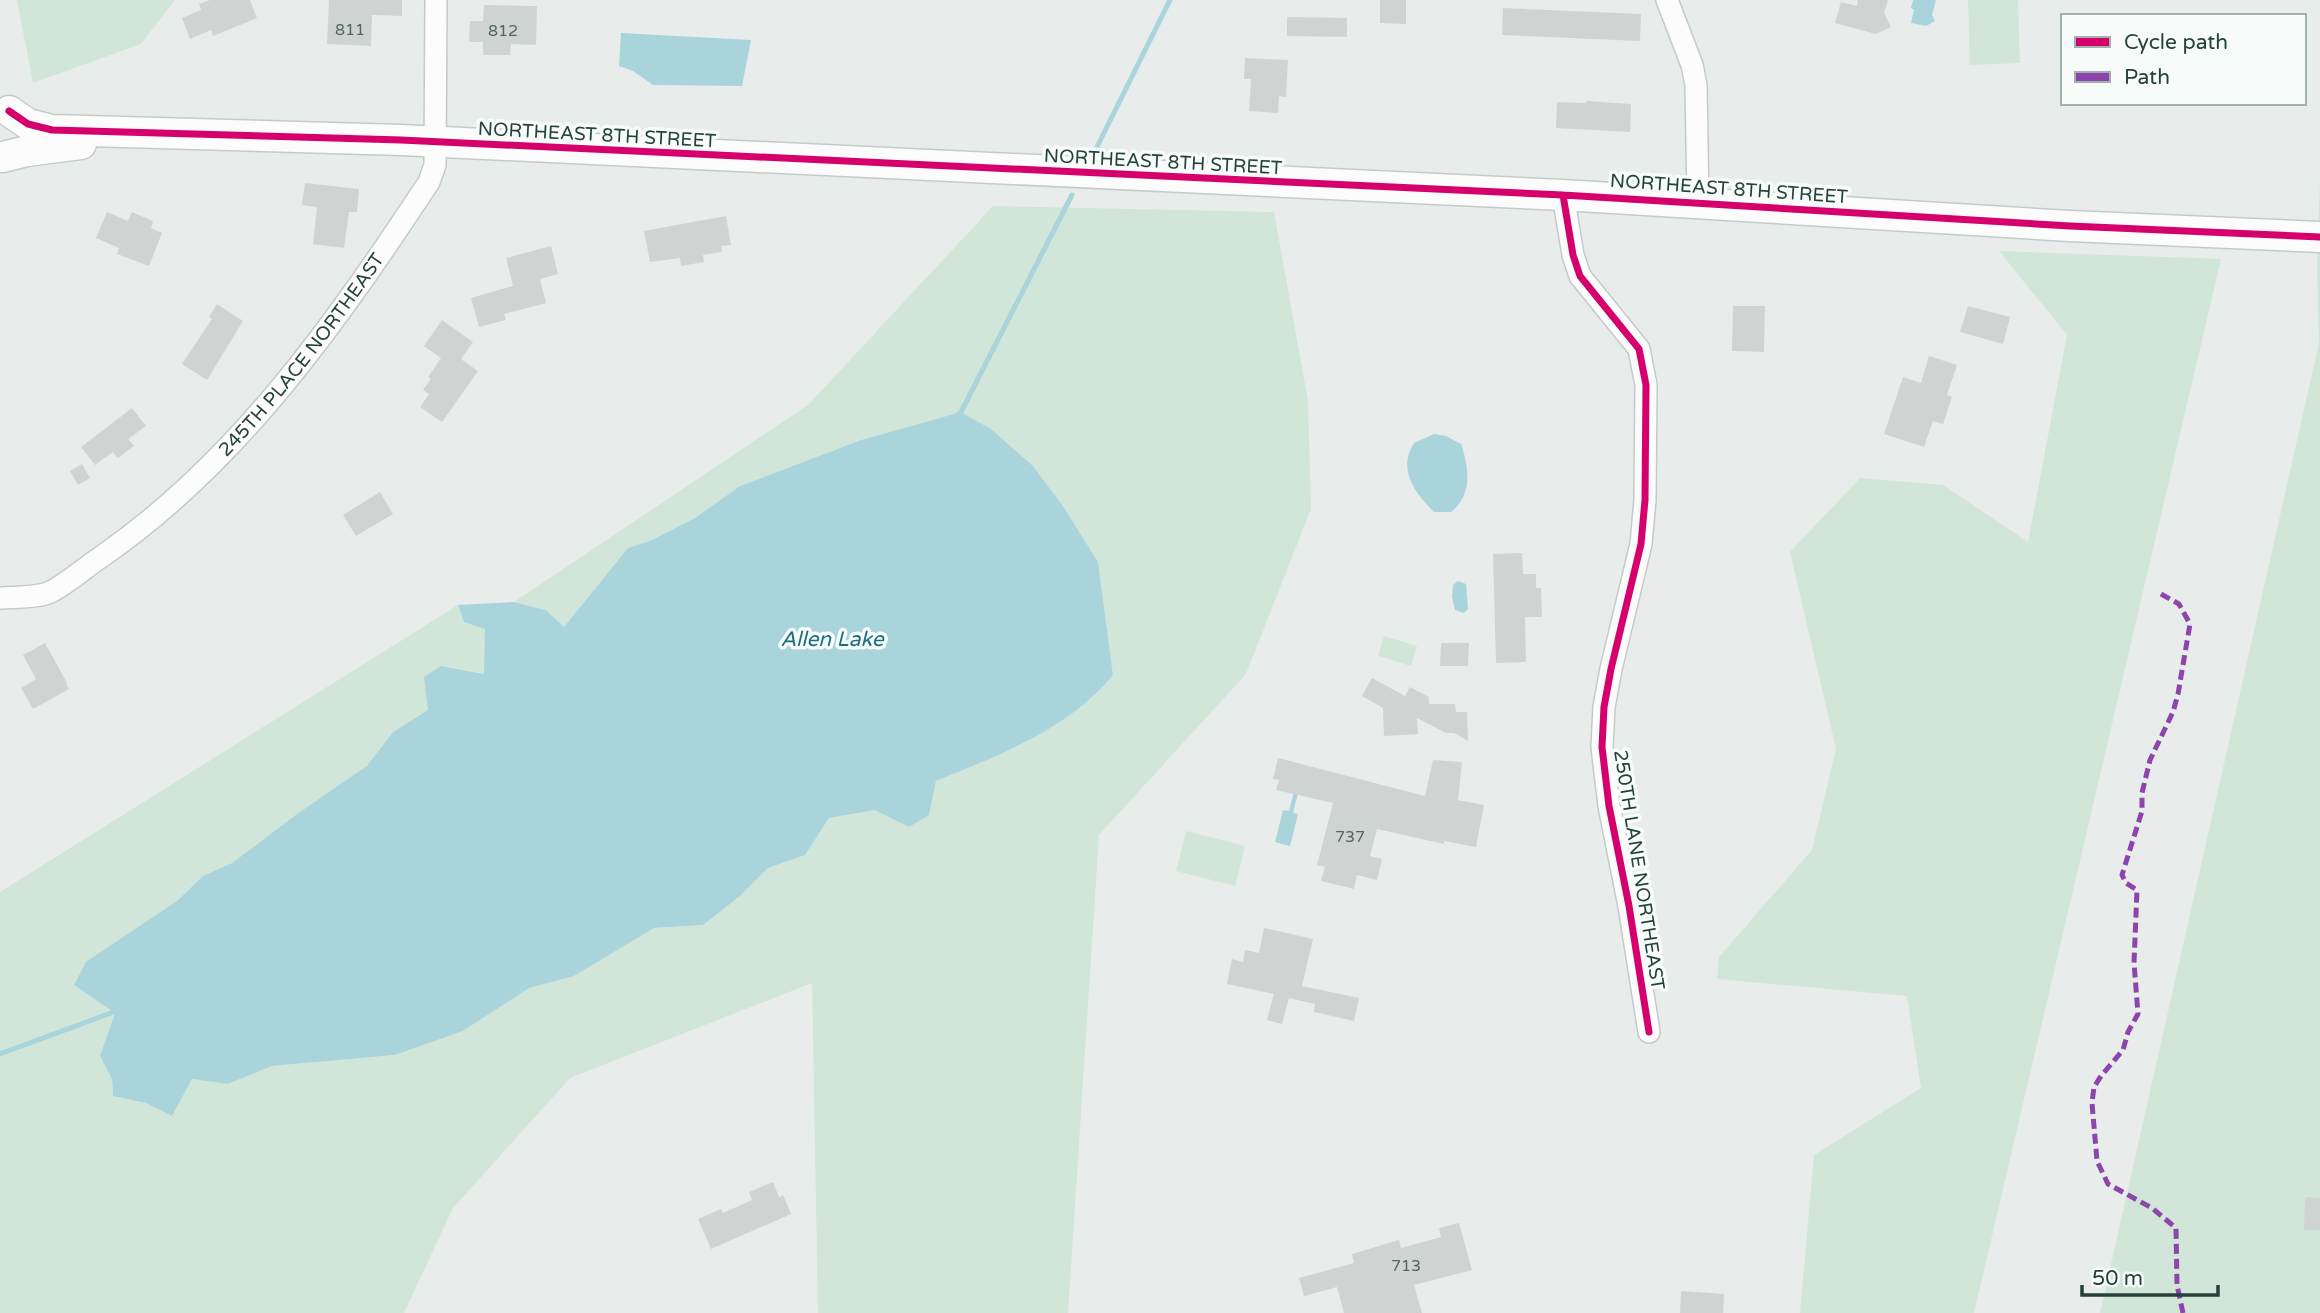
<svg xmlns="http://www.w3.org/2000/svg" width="2320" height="1313" font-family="'Varela Round',sans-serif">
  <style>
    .green { fill: #d1e6d8 }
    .water { fill: #a9d4db }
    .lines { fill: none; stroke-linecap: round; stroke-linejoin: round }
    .stream { stroke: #a9d4db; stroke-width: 5 }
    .building { fill: #cfd4d2 }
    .street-casing { stroke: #c5cac8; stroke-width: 24 }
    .secondary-casing { stroke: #c3cbc8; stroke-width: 33 }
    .street { stroke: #fcfcfc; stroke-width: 21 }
    .secondary { stroke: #fcfcfc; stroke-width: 30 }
    .quiet { stroke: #8e44ad; stroke-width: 5; stroke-dasharray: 10 5; stroke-linecap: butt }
    .cycleway-casing { stroke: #f7fbf9; stroke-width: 11 }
    .cycleway { stroke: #d6006c; stroke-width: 7 }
    .labels { text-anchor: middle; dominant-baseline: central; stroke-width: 7; stroke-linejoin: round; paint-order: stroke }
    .number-label { font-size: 16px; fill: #506761 }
    .street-label { font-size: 19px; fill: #24423a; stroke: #f7fbf9 }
    .water-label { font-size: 21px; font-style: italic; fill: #1c6f80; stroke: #f7fbf9 }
  </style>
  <rect width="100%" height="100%" fill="#e8edeb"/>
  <!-- green -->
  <path class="green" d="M17,0H175L141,44L33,83Z
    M1968,0H2018L2020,63L1970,65Z
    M2320,178V1313H2100L2319,343L2317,268Z
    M993,206L1274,212L1308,401L1311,509L1246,674L1099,835L1068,1313H818L812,983L570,1078L453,1208L404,1313H0V892L458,605L464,622L486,628L485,674L441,666L428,710L393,732L368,766L297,814L232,863L203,876L177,901L118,941L74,985L115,1013L100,1056L112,1079L113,1096L146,1103L172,1116L192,1079L228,1084L272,1066L395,1055L463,1031L529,988L574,976L654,928L703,925L740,896L768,868L805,855L829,818L875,810L929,815L936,781L1017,747L1060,722L1113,675L1098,562L1063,506L1033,466L991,429L961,412L861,440L740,486L695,518L652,540L628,548L564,627L546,610L514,602L808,405Z
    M1999,251L2221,259L1974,1313H1800L1814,1155L1921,1088L1907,996L1717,979L1719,957L1812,850L1836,749L1790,552L1860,478L1943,485L2028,542L2067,335Z
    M1384,636L1417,646L1411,666L1378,656Z
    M1186,831L1245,846L1235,886L1176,871Z"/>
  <!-- water -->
  <path class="water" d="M1913,0H1936L1932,15L1935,21L1926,26L1911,23L1914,10L1911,8Z
    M621,33L751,40L742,86L653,85L633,71L619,66Z
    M961,412L991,429L1033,466L1063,506L1098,562L1113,675C1066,731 1001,754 936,781L929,815L909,827L875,810L829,818L805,855L768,868L740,896L703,925L654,928L574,976L529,988L463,1031L395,1055L272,1066L228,1084L192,1079L172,1116L146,1103L113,1096L112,1079L100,1056L115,1013L74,985L86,962L177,901L203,876L232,863L297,814L367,766L393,732L428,710L424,677L441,666L484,674L485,629L464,622L458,605L514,602L546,610L564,627L628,548L652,540L695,518L740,486L861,440Z
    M1434,434L1446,436L1461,444C1469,467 1473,495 1451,512H1434C1415,493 1397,469 1414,443Z
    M1458,581L1466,584L1468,609L1464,613L1455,610L1452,597L1453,585Z
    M1295,788L1299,789L1293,813L1298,814L1290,846L1275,842L1283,810L1289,811Z"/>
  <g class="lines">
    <!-- stream -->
    <path class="stream" d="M1092,157L1170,0
      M957,415L961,412L1072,195
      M0,1054L119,1010"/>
  </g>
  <!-- building -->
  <path class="building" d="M210,0H250L257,18L213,36L211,30L190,39L182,18L201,10L199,4Z
    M329,0H402V16L372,15L371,46L327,44Z
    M1380,0H1406V24L1380,23Z
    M1858,0H1888L1884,13L1891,27L1876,34L1835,23L1841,2L1857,6Z
    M484,5L537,6L536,45L511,44L510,55H483V42H469L470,21H483Z
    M1503,8L1641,14L1640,41L1502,35Z
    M1287,17L1347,18V37L1287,36Z
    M1245,58L1288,60L1286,97L1279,96L1278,113L1249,111L1251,79H1244Z
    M1586,101L1631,104L1630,132L1556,128L1557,102L1586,103Z
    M305,183L359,189L357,212H349L344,248L313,244L317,207L302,205Z
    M107,212L128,221L132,212L153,221L151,228L162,233L149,266L117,254L119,248L96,238Z
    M726,216L731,245L721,246L722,252L703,255L704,262L681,266L680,258L650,262L644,231Z
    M551,246L558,274L540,279L546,303L504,314L506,320L479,327L471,298L513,286L506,258Z
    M217,304L243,321L207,380L182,364L212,319L209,317Z
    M1733,306H1765L1764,352L1732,351Z
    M1968,306L2010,317L2003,344L1960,332Z
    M442,320L473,342L461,359L478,371L442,422L420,407L429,394L423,390L431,379L428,377L441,358L424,346Z
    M1929,356L1957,365L1947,395L1952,397L1943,424L1933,421L1924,447L1884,434L1903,377L1921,383Z
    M132,408L146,426L128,439L134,446L118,458L113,452L95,465L81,447Z
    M82,464L90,478L78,485L70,471Z
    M380,492L393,514L356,536L343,515Z
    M1522,553L1523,574H1536V588H1541L1542,617H1525L1526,662L1496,663L1493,554Z
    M45,643L67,683L66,684L69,689L33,709L21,688L36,679L23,655Z
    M1441,643H1469L1468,666H1440Z
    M1372,678L1405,696L1410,687L1429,697V704H1455L1456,712H1467L1468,741L1454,733H1446L1417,718L1418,734L1384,736L1383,708L1362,696Z
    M1278,758L1425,796L1433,760L1462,762L1458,800L1484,805L1476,847L1444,841V844L1377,829L1370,856L1382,859L1377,880L1357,875L1354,889L1321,881L1325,867L1317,865L1333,803L1276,790L1279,780L1273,779Z
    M1264,928L1313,939L1302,986L1359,998L1354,1021L1314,1012L1315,1004L1289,998L1282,1024L1267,1020L1274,994L1227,984L1232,959L1243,962L1245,950L1259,953Z
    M773,1182L779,1197L783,1195L791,1214L711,1249L698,1219L721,1209L723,1213L752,1200L749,1192Z
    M2305,1197L2320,1198V1230H2304Z
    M1459,1223L1472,1270L1414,1285L1422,1313H1344L1337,1287L1304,1296L1299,1278L1354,1263L1352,1254L1399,1240L1401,1248L1441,1237L1439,1228Z
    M1681,1291L1724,1294L1723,1313H1680Z"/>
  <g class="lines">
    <!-- street casing -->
    <g class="street-casing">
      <g id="street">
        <path d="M1667,0L1692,65L1696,85L1698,203"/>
        <path d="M1563,195L1573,255L1580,276L1639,349L1646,385L1645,500L1641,544L1611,669L1604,707L1602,747L1609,806L1629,906L1649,1032"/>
        <path id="s1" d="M0,598C15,597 34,598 48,593C62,588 87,566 101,557C240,461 337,321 429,182L435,165L436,0"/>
      </g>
    </g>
    <!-- secondary casing -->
    <g class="secondary-casing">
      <path id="secondary" d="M9,111L28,124L52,130L401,140L1563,195L2070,226L2320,237
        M3,157L27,151L81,144"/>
    </g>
    <!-- street -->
    <use href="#street" class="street"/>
    <!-- secondary -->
    <use href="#secondary" class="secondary"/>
    <!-- quiet -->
    <path class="quiet" d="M2161,594L2179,604L2190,624L2178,694L2173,712L2150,760L2142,793V811L2122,875L2126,883L2137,890L2134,963L2138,1014L2128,1032L2123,1050L2101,1076L2094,1087L2092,1103L2097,1161L2108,1184L2152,1208L2176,1228L2177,1285L2183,1313"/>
    <!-- cycleway casing -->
    <g class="cycleway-casing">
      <path id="cycleway" d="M9,111L28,124L52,130L401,140L1563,195L2070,226L2320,237
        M1563,195L1573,255L1580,276L1639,349L1646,385L1645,500L1641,544L1611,669L1604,707L1602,747L1609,806L1629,906L1649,1032"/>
    </g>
    <!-- cycleway -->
    <use href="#cycleway" class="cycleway"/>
  </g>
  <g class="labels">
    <!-- number labels -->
    <g class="number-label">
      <text x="350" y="30">811</text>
      <text x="503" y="31">812</text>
      <text x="1350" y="837">737</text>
      <text x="1406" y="1266">713</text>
    </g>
    <!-- street labels -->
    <g class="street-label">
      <text transform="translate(597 135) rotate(3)">NORTHEAST 8TH STREET</text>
      <text transform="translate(1163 162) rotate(3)">NORTHEAST 8TH STREET</text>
      <text transform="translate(1729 189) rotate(4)">NORTHEAST 8TH STREET</text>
      <text stroke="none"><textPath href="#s1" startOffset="399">245TH PLACE NORTHEAST</textPath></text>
      <text transform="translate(1639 870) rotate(81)">250TH LANE NORTHEAST</text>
    </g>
    <!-- water labels -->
    <g class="water-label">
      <text x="832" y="639">Allen Lake</text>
    </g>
  </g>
  <!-- legend -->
  <rect x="2061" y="14" width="245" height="91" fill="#f7fbf9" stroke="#a3b1ad" stroke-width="2"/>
  <rect x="2075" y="37" width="35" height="10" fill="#d6006c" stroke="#a3b1ad" stroke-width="2"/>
  <text x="2124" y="49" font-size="21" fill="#24423a">Cycle path</text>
  <rect x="2075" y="72" width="35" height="10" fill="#8e44ad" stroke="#a3b1ad" stroke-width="2"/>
  <text x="2124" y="84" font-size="21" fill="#24423a">Path</text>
  <!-- scale -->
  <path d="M2082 1285v10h136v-10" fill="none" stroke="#24423a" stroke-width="3.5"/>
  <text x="2092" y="1285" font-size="21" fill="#24423a" stroke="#f7fbf9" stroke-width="5" paint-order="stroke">50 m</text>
</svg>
